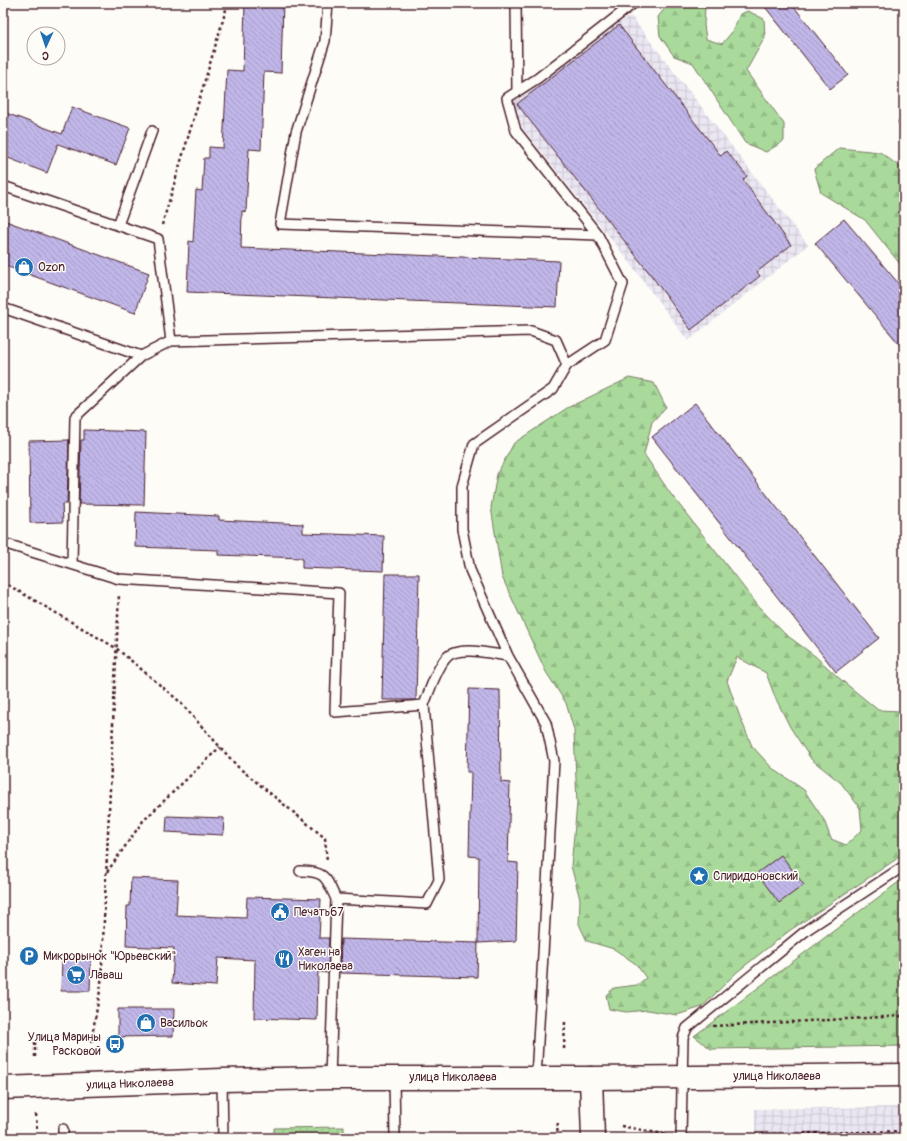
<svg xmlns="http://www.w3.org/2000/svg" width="907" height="1141" font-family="Pangolin,sans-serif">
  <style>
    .industrial { fill: url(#industrial-grid) }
    .grass { fill: url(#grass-dots); stroke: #7a7c63 }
    .forest { fill: url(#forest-firs); stroke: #7a7c63; fill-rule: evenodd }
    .building { fill: url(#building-back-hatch); stroke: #4a1f2b }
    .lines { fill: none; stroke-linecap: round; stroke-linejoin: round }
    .service-casing { stroke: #4a1f2b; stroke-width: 12 }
    .tertiary-casing { stroke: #4a1f2b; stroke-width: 25 }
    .primary-casing { stroke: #4a1f2b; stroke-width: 25 }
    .path { stroke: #4a1f2b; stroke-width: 2.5; stroke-dasharray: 3 3; stroke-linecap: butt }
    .service { stroke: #fdfcf7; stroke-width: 9 }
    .tertiary { stroke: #fdfcf7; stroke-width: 22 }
    .primary { stroke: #fdfcf7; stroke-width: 22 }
    .labels { text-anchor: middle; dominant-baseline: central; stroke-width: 3; stroke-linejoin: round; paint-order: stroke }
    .poi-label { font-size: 12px; fill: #4a1f2b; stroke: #fdfcf7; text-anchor: start }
    .street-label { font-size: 12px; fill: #4a1f2b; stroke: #fdfcf7 }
  </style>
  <defs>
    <pattern id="industrial-grid" width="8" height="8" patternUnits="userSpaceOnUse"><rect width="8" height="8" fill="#ebe7f2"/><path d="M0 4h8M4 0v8" fill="none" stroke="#cbc6d0"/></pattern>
    <pattern id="grass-dots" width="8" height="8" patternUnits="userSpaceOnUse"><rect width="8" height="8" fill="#a9da9b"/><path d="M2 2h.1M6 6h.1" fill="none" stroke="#93bb86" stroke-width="1.8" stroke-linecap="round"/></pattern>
    <pattern id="forest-firs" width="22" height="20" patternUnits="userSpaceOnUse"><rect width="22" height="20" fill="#a9da9b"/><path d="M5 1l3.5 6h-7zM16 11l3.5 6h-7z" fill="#93bb86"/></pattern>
    <pattern id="building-back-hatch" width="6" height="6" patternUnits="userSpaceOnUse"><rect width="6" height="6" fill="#c0b6e8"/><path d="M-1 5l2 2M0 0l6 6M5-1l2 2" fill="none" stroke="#a69cc7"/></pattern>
  </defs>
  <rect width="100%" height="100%" fill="#fdfcf7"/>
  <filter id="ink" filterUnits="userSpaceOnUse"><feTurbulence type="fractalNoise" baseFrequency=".025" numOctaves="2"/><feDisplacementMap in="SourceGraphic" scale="8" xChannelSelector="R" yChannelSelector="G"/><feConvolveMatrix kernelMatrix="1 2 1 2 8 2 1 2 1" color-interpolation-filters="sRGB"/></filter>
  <g filter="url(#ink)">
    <!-- industrial -->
    <path class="industrial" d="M631,16L808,245L688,341L627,259L524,130L512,103L611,27Z
      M904,1107V1138H755V1109Z"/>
    <!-- grass -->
    <path class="grass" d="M344,1127V1138H274V1128Z"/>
    <!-- forest -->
    <path class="forest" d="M669,3H704L705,7L704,25L706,39L722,44L732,32L740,14L748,11L764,19L765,37L746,71L784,124V141L766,152L745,143L693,63L674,56L660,36L658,17Z
      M839,148L880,152L904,170V269L865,220L821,193L814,169Z
      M629,378L654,383L666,407L652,422L644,454L670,493L759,607L785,634L815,656L839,678L878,710L900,711L904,709V854L789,931L737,972L702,1007L677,1015L648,1010L626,1012L609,1009L606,995L614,988L637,985L646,978L636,964L614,949L587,941L579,924L580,899L571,866L577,804L574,730L566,703L546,672L502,577L491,507L497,474L514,443L567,408ZM737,657L766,673L775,697L790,727L811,759L841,783L860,808L862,830L846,845L831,839L824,820L804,790L772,768L752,746L740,717L727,681Z
      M904,878V1046L711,1049L694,1036Z"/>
    <!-- building -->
    <path class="building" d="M245,3H283L281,73L264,72L261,150L249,149L246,212L242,211L241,248L559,261L557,307L187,292L189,241L193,242L196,190L202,191L204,158H209V147L223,148L227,70L243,71Z
      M762,3H791L848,75L830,89Z
      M619,25L721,156L726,151L747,176L743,180L791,245L757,272L760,276L691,330L651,275L517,104Z
      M72,107L130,128L116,165L58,144L47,173L3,156V122L6,113L62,134Z
      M844,219L904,290V350L815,243Z
      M3,220L149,273L135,313L3,265Z
      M695,403L879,638L836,672L652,437Z
      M84,430L146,432L144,505L79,504L81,440H84Z
      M69,440L67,504H62L63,522L30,523L29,441Z
      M136,512L219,516V520L303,524V533L384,536L383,571L302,568V558L218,555V550L135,547Z
      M385,574H419L416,700H382Z
      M469,689L500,690L501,782L510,783L508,862L518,863L516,941L478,943L479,857L469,856L471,772H467Z
      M167,816L224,818L223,835L166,832Z
      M781,855L804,885L779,903L757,873Z
      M131,878L178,880L176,915L246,918L247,897L321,899L319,938H329L328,973L318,972L317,1020L254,1018L255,960L218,958L216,986L172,983L174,948L126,946L127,906H130Z
      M341,939L478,943L477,977L340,973Z
      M62,959H91L90,991H61Z
      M118,1009H174L173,1036L118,1037Z"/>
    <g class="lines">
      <!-- service casing -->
      <g class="service-casing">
        <path id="service" d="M328,3L325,41L296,132L280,224L598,235
          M516,3L517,92
          M3,186L158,239L171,341
          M118,225L152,131
          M3,308L141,356L171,341L531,331L556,340L567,365
          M3,543L119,579L339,593L335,712L424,705C429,692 437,667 447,657C458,645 493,654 508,656
          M72,564L75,417L141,356
          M300,871C326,871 326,878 336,899
          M536,1077L554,761L546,723L508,656L470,570L462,529V486L474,444L553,389L567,365L605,340L623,284L598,235L516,131L507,98L538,78L634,3
          M330,1078L336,899L427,904L439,880L424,705
          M394,1078L395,1138
          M222,1080L223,1138
          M63,1138V1129
          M681,1138L683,1038L687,1028L808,929L904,866"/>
      </g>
      <!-- tertiary casing -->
      <g class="tertiary-casing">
        <path id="tertiary" d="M591,1078L593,1138"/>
      </g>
      <!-- primary casing -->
      <g class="primary-casing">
        <path id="primary" d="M3,1088L222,1080L330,1078H591L904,1075"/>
      </g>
      <!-- path -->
      <path class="path" d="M904,117L899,122L904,142
        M162,225L228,3
        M3,582L116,648L179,701L238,767L325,838L327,861
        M107,872L143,821L220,747
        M713,1026L904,1016
        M91,1042L101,985L119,594
        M564,1049L565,1021
        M35,1057V1041
        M36,1114L37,1131
        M621,1126L668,1135
        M695,1136L904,1131
        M557,1138L558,1120"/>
      <!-- service -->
      <use href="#service" class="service"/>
      <!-- tertiary -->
      <use href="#tertiary" class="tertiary"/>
      <!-- primary -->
      <use href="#primary" class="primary"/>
    </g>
  </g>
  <!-- icons -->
  <defs>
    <g id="shop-disc" transform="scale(1)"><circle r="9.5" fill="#1f6fb2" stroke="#fdfcf7"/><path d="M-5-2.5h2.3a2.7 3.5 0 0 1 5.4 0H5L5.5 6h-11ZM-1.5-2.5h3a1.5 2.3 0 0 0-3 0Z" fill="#fff"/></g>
    <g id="sight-disc" transform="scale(1)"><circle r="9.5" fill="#1f6fb2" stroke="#fdfcf7"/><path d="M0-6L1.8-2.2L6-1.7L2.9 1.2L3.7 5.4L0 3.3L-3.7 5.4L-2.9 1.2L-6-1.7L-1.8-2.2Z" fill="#fff"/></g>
    <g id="civic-disc" transform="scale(1)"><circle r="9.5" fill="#1f6fb2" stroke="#fdfcf7"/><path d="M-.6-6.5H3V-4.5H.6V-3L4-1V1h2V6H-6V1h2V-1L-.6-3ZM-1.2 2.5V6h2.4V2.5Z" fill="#fff"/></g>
    <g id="parking-disc" transform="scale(1)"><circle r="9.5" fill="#1f6fb2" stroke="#fdfcf7"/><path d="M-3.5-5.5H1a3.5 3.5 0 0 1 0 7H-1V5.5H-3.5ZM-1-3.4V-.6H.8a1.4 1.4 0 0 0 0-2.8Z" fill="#fff"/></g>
    <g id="restaurant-disc" transform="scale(1)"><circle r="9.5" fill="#1f6fb2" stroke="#fdfcf7"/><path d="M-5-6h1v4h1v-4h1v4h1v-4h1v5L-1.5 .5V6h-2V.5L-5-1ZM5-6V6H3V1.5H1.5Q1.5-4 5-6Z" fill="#fff"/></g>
    <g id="supermarket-disc" transform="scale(1)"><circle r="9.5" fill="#1f6fb2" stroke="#fdfcf7"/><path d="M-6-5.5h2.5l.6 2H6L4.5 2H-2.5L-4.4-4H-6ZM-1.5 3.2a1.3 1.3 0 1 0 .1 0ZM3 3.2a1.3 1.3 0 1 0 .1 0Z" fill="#fff"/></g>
    <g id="bus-disc" transform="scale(1)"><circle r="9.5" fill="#1f6fb2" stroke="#fdfcf7"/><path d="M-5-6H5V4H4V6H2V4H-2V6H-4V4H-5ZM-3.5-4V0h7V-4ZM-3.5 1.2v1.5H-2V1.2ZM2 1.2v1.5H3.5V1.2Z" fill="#fff"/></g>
  </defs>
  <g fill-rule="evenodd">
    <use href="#shop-disc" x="24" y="267"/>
    <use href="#sight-disc" x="699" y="876"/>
    <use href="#civic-disc" x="280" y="912"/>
    <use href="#parking-disc" x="29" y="956"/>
    <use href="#restaurant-disc" x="284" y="959"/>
    <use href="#supermarket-disc" x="76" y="975"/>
    <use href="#shop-disc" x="146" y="1023"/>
    <use href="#bus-disc" x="115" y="1044"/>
  </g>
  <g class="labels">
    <!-- poi labels -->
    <g class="poi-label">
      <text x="38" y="267">Ozon</text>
      <text x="713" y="876">Спиридоновский</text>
      <text x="294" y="912">Печать67</text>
      <text x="298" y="952">Хаген на<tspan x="298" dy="14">Николаева</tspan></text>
      <text x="43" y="956">Микрорынок "Юрьевский"</text>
      <text x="90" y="975">Лаваш</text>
      <text x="160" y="1023">Васильок</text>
      <text x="101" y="1037" text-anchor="end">Улица Марины<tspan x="101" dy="14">Расковой</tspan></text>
    </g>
    <!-- street labels -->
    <g class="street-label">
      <text x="777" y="1076">улица Николаева</text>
      <text x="453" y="1077">улица Николаева</text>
      <text transform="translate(130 1084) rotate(-2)">улица Николаева</text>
    </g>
  </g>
  <!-- margin -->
  <rect width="907" height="1141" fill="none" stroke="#fdfcf7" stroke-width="16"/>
  <rect x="8" y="8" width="891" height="1125" fill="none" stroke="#4a1f2b" stroke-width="1.5" filter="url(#ink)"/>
  <!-- north arrow -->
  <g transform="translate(46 46) rotate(183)"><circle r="19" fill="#fdfcf7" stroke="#b5a4a5"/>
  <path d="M0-3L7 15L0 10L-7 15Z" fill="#1f6fb2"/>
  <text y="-6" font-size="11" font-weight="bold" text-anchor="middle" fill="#4a1f2b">С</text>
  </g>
</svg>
